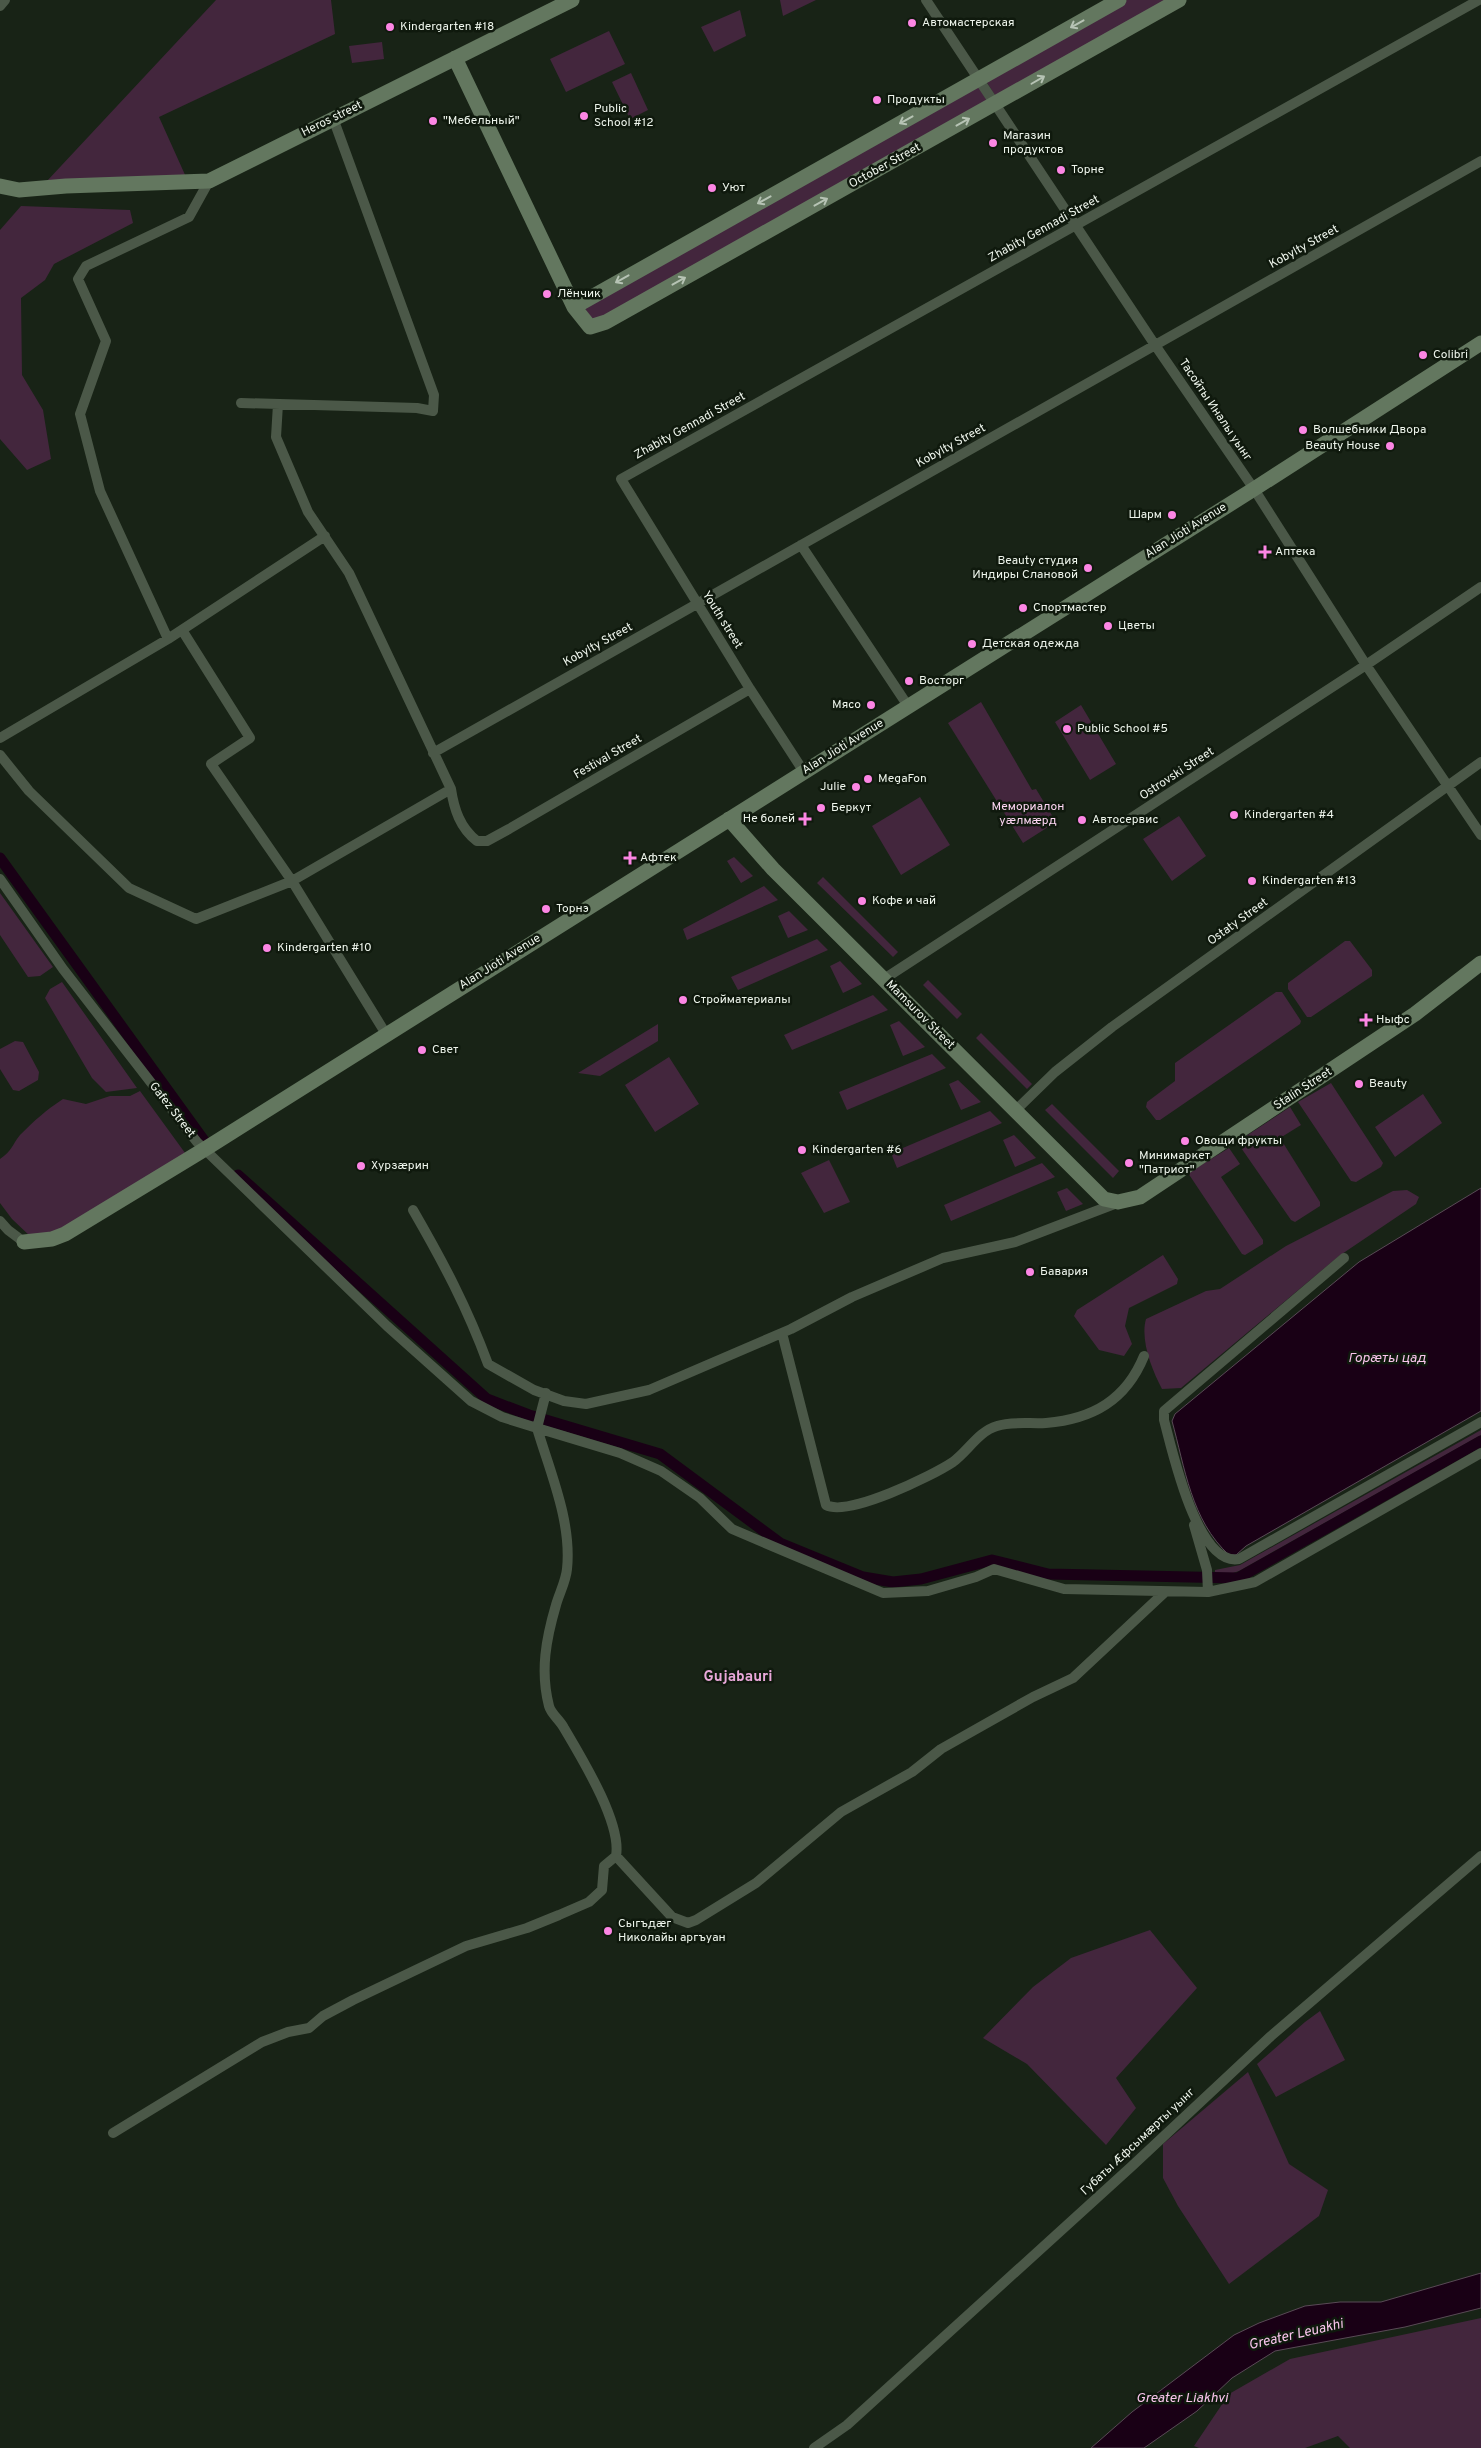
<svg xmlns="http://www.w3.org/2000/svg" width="1481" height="2448" font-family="Overpass,sans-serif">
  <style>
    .green { fill: #43263d }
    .water { fill: #190015; stroke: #594a56 }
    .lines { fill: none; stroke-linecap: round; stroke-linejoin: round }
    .canal { stroke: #190015; stroke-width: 11 }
    .street { stroke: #4b5848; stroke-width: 10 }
    .secondary { stroke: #63775f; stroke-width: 15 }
    .oneway { stroke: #b6c3b4 }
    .poi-dot { fill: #fc86e4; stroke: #0f190d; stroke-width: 2 }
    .labels { text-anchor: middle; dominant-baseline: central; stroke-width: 5; stroke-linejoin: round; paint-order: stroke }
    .poi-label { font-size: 12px; fill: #eef5ec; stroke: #0f190d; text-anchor: start }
    .street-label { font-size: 12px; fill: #eef5ec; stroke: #0f190d }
    .park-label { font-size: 12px; fill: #fdd6f3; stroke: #0f190d }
    .water-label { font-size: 14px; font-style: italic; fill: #f9c5ec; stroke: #0f190d }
    .quarter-label { font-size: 15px; font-weight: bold; fill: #e9a8da; stroke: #0f190d }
  </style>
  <rect width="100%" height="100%" fill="#182316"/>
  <!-- green -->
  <path class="green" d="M216,0H331L335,34L159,117L186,177L47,181Z
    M780,0H816L783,16Z
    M1127,0H1172L996,97L986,81L987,78Z
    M740,10L746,36L714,52L701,27Z
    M609,31L625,64L566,92L550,59Z
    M382,42L384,59L352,63L349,46Z
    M631,73L648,110L630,119L612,82Z
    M978,86L988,101L594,322L584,307Z
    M21,206L130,210L133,223L54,264L45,280L21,298L22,375L43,410L51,459L27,470L0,439V230Z
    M981,702L1032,790L1036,789L1056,822L1023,843L948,723Z
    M1081,705L1116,764L1090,780L1055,722Z
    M920,797L950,845L901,875L872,826Z
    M1179,816L1206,856L1172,881L1143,839Z
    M734,857L753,876L741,883L727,861Z
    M823,877L898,952L893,957L817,883Z
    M764,886L778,900L687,940L683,929Z
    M0,893L53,967L40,976L28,977L0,935Z
    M789,911L808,930L788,938L778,916Z
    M817,939L828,950L738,990L731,977Z
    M1345,941H1350L1372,970V976L1311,1017H1307L1288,989V983Z
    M840,961L862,984L843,993L830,966Z
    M928,980L962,1014L957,1019L923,985Z
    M62,982L137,1088L106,1092L92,1078L45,998L50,989Z
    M1276,992H1282L1301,1021L1300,1024L1160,1120H1156L1146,1107L1147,1102L1175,1081V1063Z
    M873,995L888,1010L792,1050L784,1035Z
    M899,1021L925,1047L903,1056L890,1025Z
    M658,1024V1041L600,1076L578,1073Z
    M981,1033L1032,1084L1027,1089L976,1038Z
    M15,1041L23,1042L39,1072L38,1080L19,1091L13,1090L0,1069V1049Z
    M932,1054L946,1068L847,1110L839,1092Z
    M669,1057L699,1104L655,1132L625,1085Z
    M958,1080L981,1102L961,1110L949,1084Z
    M1331,1083L1383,1163L1381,1167L1356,1182L1351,1181L1298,1102Z
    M140,1091L188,1157L67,1239L31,1237L12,1219L0,1203V1159C12,1151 12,1145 20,1135C34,1121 46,1110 63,1099L86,1104L110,1096H130Z
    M1423,1094L1442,1123L1395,1157L1375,1127Z
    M1052,1104L1119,1171L1113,1178L1045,1110Z
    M1290,1107L1301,1125L1280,1138L1320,1202V1206L1295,1222L1291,1220L1237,1142Z
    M990,1111L1002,1123L897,1168L891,1153Z
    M1014,1135L1036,1158L1015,1167L1003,1140Z
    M1229,1148L1240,1164L1221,1177L1263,1240V1244L1245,1255L1242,1254L1188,1173Z
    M829,1160L850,1202L824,1213L801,1173Z
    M1042,1163L1055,1177L951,1221L944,1205Z
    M1067,1188L1083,1204L1066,1211L1057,1192Z
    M1407,1190L1419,1197L1416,1204L1339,1256L1181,1388L1162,1389C1152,1370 1140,1340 1146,1319L1206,1291L1220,1289L1286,1246L1393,1191Z
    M1163,1255L1178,1279L1177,1284L1129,1308L1125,1326L1132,1344L1124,1356L1099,1350L1074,1316L1077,1310Z
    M1481,1430V1435L1239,1571L1230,1574H1215V1570L1240,1565Z
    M1150,1930L1197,1988L1116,2078L1136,2108L1106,2145L1027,2064L983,2038L1033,1987L1071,1958Z
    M1320,2011L1345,2060L1276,2097L1257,2064L1305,2022Z
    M1248,2072L1289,2164L1328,2190L1319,2216L1229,2284L1178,2206L1163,2178V2144Z
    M1481,2318V2448H1350L1338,2436L1305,2448H1199L1194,2446L1229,2394L1290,2359Z"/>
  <!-- water -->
  <path class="water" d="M1481,1188V1411L1246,1546L1236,1555H1229C1191,1520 1185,1468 1172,1421L1175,1414L1359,1262Z
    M1481,2273V2308L1405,2327L1275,2351L1232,2378L1197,2411L1144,2448H1091L1132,2412L1234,2335L1259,2323L1305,2306L1340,2302H1381Z"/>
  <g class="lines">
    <!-- canal -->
    <path class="canal" d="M0,858L205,1142
      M238,1175L487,1399L529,1415L660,1454L780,1543L863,1577L893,1582L921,1579L992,1560L1048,1574L1238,1578L1481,1441"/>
    <!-- street -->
    <path class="street" d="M926,0L1155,345L1254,489L1366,665L1481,835
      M0,6L5,0
      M241,403L417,408L433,411L434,395L333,118
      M278,404L276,437L308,512L349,573L451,789C454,809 460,828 477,841H487L509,829L750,689
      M801,545L908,706
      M182,630L250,738L211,764L292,881L386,1034
      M168,639L100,491L80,414L106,341L78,279L86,266L189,217L209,181
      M0,738L168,639L325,536
      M433,753L1481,161
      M0,755L29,791L129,888L196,919L292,881L451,789
      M804,772L750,689L621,479L1479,0
      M0,879L63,969L197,1142L387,1326L471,1401L502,1417L537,1428L546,1393
      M884,979L1366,665L1481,587
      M1016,1110L1055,1072L1112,1027L1481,762
      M413,1210C443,1262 467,1307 488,1364L534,1390L564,1401L586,1404L649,1390L791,1329L852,1297L943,1258L1015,1242L1117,1203
      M0,1221L8,1230L24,1242
      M1344,1258L1164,1411V1420C1172,1449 1197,1567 1239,1559L1481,1422
      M782,1333L826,1505C848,1517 932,1476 953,1462C968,1451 979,1431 997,1426C1012,1421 1031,1424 1046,1423C1093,1419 1126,1400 1144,1356
      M537,1428L620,1453L661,1471L700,1498L732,1529L883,1593L928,1591L976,1577L994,1569L1064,1589L1208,1592L1255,1582L1481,1453
      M1194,1525L1207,1570L1208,1592
      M616,1856L672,1917L688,1923L696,1920L756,1883L841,1812L912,1772L941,1749L1033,1697L1073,1678L1165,1592
      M113,2133L262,2042L288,2032L309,2028L323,2016L353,2000L466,1946L527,1928L559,1915L589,1902L602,1890L604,1866L616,1856C622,1823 581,1757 564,1728C560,1720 551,1714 549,1706C540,1671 546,1639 556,1605C559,1594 566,1581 567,1569C572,1522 550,1472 537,1428
      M814,2448L847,2425L1132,2166L1271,2036L1481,1856"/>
    <!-- secondary -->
    <path class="secondary" d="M455,58L574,307L590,327L606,322L1179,0
      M0,186L19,190L66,186L209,181L572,0
      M574,307L1119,0
      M729,819L773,869L1104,1199L1118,1202L1140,1197L1415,1014L1481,963
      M24,1242L52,1239L65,1234L205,1149L1254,489L1481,343"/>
  </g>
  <!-- one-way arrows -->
  <defs><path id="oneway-shaft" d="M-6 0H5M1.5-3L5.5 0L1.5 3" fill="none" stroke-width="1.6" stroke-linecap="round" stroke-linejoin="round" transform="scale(1.25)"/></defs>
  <g class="oneway">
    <use href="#oneway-shaft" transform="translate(1077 24) rotate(151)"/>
    <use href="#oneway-shaft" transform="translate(1038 80) rotate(-30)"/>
    <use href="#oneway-shaft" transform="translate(906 120) rotate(151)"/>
    <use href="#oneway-shaft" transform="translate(963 122) rotate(-29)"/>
    <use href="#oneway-shaft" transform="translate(764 200) rotate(151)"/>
    <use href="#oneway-shaft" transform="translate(821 202) rotate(-29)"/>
    <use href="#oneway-shaft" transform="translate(622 279) rotate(151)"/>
    <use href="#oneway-shaft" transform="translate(679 281) rotate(-29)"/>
  </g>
  <!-- markers -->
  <g class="poi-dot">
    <circle cx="912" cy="23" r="5"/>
    <circle cx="390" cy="27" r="5"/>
    <circle cx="877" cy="100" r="5"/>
    <circle cx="584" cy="116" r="5"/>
    <circle cx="433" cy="121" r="5"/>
    <circle cx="993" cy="143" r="5"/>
    <circle cx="1061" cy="170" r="5"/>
    <circle cx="712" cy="188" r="5"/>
    <circle cx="547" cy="294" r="5"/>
    <circle cx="1423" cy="355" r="5"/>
    <circle cx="1303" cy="430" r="5"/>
    <circle cx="1390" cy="446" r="5"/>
    <circle cx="1172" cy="515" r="5"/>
    <path d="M1262.5 544.5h5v5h5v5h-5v5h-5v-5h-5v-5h5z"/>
    <circle cx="1088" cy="568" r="5"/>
    <circle cx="1023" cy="608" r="5"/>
    <circle cx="1108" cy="626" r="5"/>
    <circle cx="972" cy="644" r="5"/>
    <circle cx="909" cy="681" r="5"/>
    <circle cx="871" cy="705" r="5"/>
    <circle cx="1067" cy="729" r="5"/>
    <circle cx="868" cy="779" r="5"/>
    <circle cx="856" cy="787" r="5"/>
    <circle cx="821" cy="808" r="5"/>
    <circle cx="1234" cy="815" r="5"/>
    <path d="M802.5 811.5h5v5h5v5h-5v5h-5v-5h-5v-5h5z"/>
    <circle cx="1082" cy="820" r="5"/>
    <path d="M627.5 850.5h5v5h5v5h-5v5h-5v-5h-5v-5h5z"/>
    <circle cx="1252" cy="881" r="5"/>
    <circle cx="862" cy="901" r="5"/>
    <circle cx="546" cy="909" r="5"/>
    <circle cx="267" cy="948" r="5"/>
    <circle cx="683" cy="1000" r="5"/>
    <path d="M1363.5 1012.5h5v5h5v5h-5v5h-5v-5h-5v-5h5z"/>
    <circle cx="422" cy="1050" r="5"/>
    <circle cx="1359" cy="1084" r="5"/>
    <circle cx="1185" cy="1141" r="5"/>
    <circle cx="802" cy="1150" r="5"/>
    <circle cx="1129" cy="1163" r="5"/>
    <circle cx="361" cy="1166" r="5"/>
    <circle cx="1030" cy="1272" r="5"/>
    <circle cx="608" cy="1931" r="5"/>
  </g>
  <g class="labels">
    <!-- poi labels -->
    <g class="poi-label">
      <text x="922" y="23">Автомастерская</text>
      <text x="400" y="27">Kindergarten #18</text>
      <text x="887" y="100">Продукты</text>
      <text x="594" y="109">Public<tspan x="594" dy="14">School #12</tspan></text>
      <text x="443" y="121">"Мебельный"</text>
      <text x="1003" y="136">Магазин<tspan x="1003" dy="14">продуктов</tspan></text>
      <text x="1071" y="170">Торне</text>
      <text x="722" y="188">Уют</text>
      <text x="557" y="294">Лёнчик</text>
      <text x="1433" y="355">Colibri</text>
      <text x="1313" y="430">Волшебники Двора</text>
      <text x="1380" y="446" text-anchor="end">Beauty House</text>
      <text x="1162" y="515" text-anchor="end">Шарм</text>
      <text x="1275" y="552">Аптека</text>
      <text x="1078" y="561" text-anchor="end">Beauty студия<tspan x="1078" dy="14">Индиры Слановой</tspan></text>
      <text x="1033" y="608">Спортмастер</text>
      <text x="1118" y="626">Цветы</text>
      <text x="982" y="644">Детская одежда</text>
      <text x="919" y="681">Восторг</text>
      <text x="861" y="705" text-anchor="end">Мясо</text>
      <text x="1077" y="729">Public School #5</text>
      <text x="878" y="779">MegaFon</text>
      <text x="846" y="787" text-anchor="end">Julie</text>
      <text x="831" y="808">Беркут</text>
      <text x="1244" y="815">Kindergarten #4</text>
      <text x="795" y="819" text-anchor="end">Не болей</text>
      <text x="1092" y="820">Автосервис</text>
      <text x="640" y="858">Афтек</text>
      <text x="1262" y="881">Kindergarten #13</text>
      <text x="872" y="901">Кофе и чай</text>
      <text x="556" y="909">Торнэ</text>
      <text x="277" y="948">Kindergarten #10</text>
      <text x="693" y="1000">Стройматериалы</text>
      <text x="1376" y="1020">Ныфс</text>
      <text x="432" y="1050">Свет</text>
      <text x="1369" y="1084">Beauty</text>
      <text x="1195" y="1141">Овощи фрукты</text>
      <text x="812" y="1150">Kindergarten #6</text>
      <text x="1139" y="1156">Минимаркет<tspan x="1139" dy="14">"Патриот"</tspan></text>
      <text x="371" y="1166">Хурзæрин</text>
      <text x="1040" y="1272">Бавария</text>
      <text x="618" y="1924">Сыгъдæг<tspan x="618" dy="14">Николайы аргъуан</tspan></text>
    </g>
    <!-- street labels -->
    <g class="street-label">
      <text transform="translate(332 119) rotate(-26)">Heros street</text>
      <text transform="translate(885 166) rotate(-29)">October Street</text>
      <text transform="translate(1044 229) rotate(-29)">Zhabity Gennadi Street</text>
      <text transform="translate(1304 247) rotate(-29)">Kobylty Street</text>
      <text transform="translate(1215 410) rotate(56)">Тасойты Иналы уынг</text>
      <text transform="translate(690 426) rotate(-29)">Zhabity Gennadi Street</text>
      <text transform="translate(951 446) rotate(-29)">Kobylty Street</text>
      <text transform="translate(1186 531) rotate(-32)">Alan Jioti Avenue</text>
      <text transform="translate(722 620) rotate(58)">Youth street</text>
      <text transform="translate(598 645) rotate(-29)">Kobylty Street</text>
      <text transform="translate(843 747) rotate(-32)">Alan Jioti Avenue</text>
      <text transform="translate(608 757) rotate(-30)">Festival Street</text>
      <text transform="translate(1177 774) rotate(-33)">Ostrovski Street</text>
      <text transform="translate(1238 922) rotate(-36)">Ostaty Street</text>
      <text transform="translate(500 962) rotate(-32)">Alan Jioti Avenue</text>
      <text transform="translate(920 1015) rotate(45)">Mamsurov Street</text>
      <text transform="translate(1303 1089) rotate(-33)">Stalin Street</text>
      <text transform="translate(172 1110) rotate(52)">Gafez Street</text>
      <text transform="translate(1138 2142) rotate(-43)">Губаты Æфсымæрты уынг</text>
    </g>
    <!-- park labels -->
    <g class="park-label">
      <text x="1028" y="807">Мемориалон<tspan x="1028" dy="14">уæлмæрд</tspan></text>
    </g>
    <!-- water labels -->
    <g class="water-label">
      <text x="1387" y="1358">Горӕты цад</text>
      <text transform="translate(1296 2335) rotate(-13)">Greater Leuakhi</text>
      <text x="1182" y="2398">Greater Liakhvi</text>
    </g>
    <!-- quarter labels -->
    <g class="quarter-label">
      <text x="738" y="1677">Gujabauri</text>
    </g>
  </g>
</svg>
